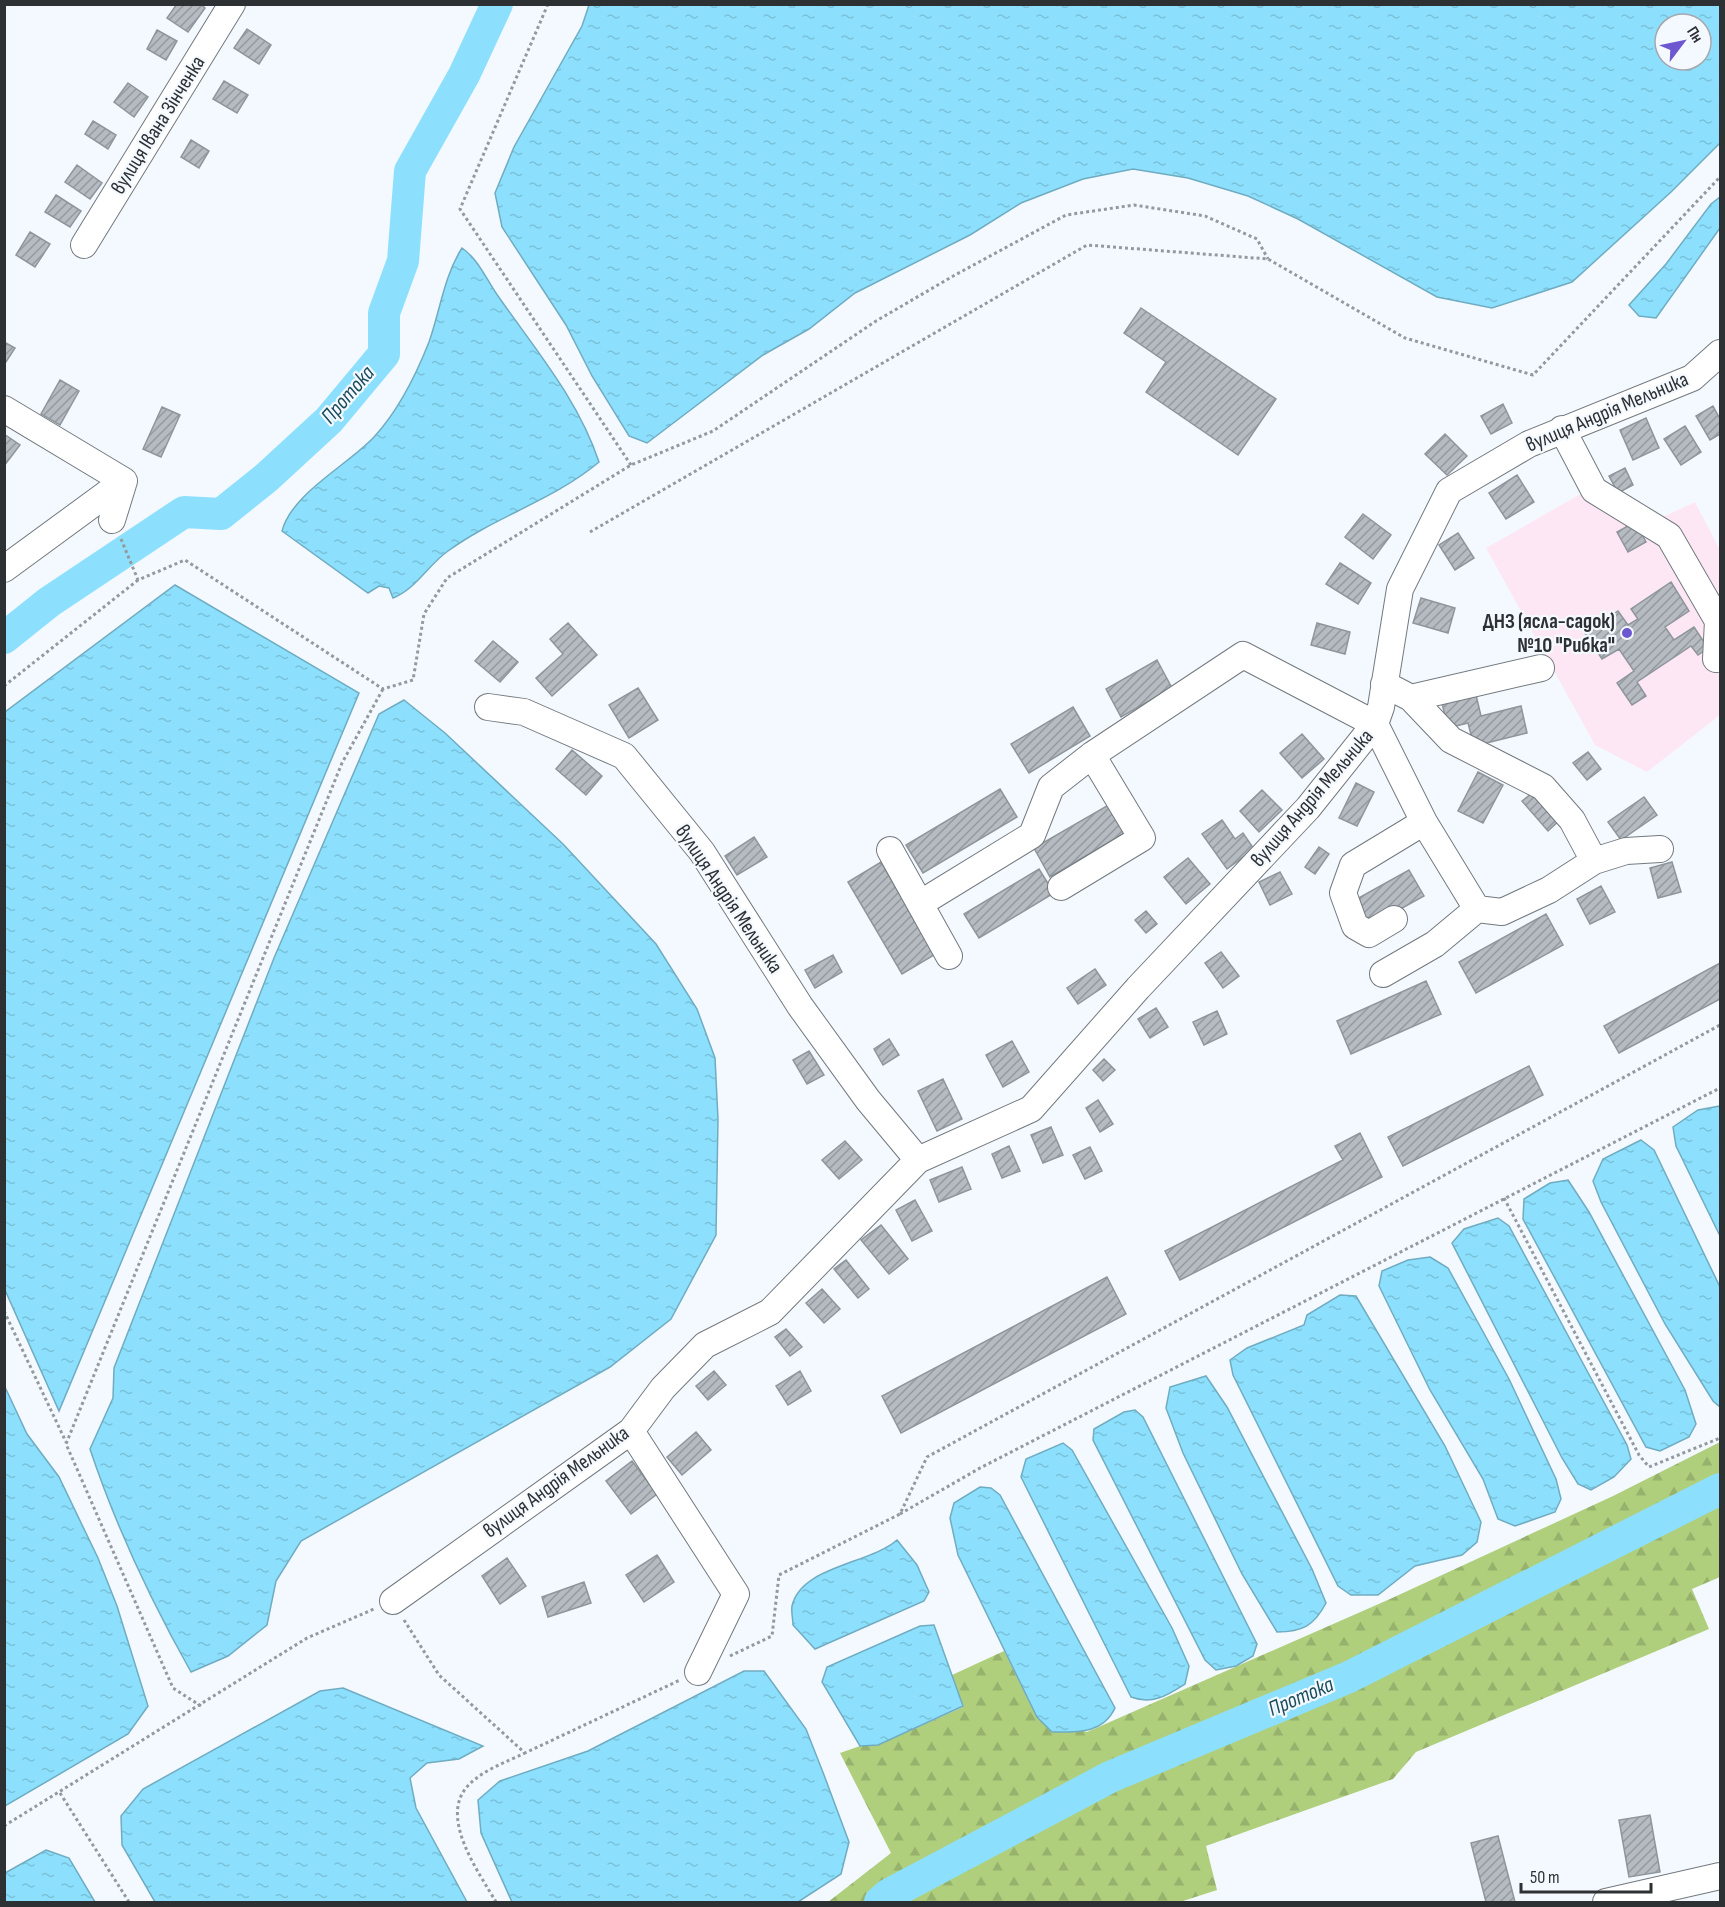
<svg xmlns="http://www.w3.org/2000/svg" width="1725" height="1907" font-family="'Sofia Sans Condensed',sans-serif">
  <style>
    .education { fill: #fee7f5 }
    .forest { fill: url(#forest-firs) }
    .water { fill: url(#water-ripples); stroke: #70acc1; stroke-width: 1.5; fill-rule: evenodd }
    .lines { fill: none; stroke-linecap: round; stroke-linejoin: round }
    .river { stroke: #8ce0fd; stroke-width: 32 }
    .building { fill: url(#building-hatch); stroke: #8e959b; stroke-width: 1.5 }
    .minor-casing { stroke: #737a7f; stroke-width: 28 }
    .path { stroke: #94999d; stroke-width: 3; stroke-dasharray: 3 3; stroke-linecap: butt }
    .minor { stroke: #fff; stroke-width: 26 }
    .poi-dot { fill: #6d57d1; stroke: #f4f9ff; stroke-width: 2 }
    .labels { text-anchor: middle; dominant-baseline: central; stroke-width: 4.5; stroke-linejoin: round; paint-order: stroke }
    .street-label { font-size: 21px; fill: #2e3134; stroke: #f4f9ff }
    .poi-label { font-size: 21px; font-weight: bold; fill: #2e3134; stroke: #f4f9ff; text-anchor: end }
    .water-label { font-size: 22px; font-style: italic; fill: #1b4c5b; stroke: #f4f9ff }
  </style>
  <defs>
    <pattern id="forest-firs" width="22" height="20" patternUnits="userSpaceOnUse" patternTransform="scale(1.5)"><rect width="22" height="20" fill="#afcf7d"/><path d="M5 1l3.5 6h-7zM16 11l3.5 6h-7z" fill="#97b26d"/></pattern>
    <pattern id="water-ripples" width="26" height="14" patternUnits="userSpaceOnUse" patternTransform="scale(1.5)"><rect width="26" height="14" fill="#8ce0fd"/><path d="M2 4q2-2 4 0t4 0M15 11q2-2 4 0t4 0" fill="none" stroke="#79c1d9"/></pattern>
    <pattern id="building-hatch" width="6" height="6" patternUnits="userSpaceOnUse" patternTransform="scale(1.5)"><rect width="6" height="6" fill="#b5bbc1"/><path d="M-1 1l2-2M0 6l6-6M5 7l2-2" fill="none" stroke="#94999e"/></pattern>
  </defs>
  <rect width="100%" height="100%" fill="#f4f9ff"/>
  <!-- education -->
  <path class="education" d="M1598,484L1656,520L1695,502L1720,550V715L1647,772L1595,745L1486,548Z"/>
  <!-- forest -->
  <path class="forest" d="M1720,1442V1577L1692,1589L1709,1629L1416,1752L1393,1779L1206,1846L1217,1890L1180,1902H828L891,1853L840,1753L860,1746L878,1745L963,1707L952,1675L1004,1651L1037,1717L1087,1732L1390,1599L1613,1496Z"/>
  <!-- water -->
  <path class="water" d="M589,5H1720V143L1671,192L1572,282L1492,308L1437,297L1298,219L1248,196L1188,178L1133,169L1083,179L1021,203L970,235L855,293L809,329L763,355L647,443L629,436L592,376L566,325L502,227L495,193L514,147L582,26ZM1665,24H1701V60H1665Z
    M1720,197V228L1656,318L1639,316L1629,305L1666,264L1711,204Z
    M462,248C479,260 486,279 498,296C535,349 578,399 599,462C554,500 496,516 448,551C428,565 416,589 393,598L389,588L379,586L368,593L282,531C292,493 348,465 374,437C398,411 416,375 429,342C440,311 444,276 462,248Z
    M175,585L359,693L59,1411L5,1290V712Z
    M404,700L445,733L563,844L656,944L697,1009L715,1058L718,1119L716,1235L671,1319L610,1367L301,1541L276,1581L267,1625L228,1656L191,1672C151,1601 116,1527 90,1449L113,1398L114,1368L274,958L379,714Z
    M1720,1106V1236L1676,1146L1673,1127L1698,1110Z
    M1641,1140L1654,1150L1720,1287V1407L1713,1401L1665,1324L1601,1202L1593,1181L1603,1159Z
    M1568,1180L1589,1212L1685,1390L1696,1424L1689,1437L1660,1451L1646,1447L1523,1219L1524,1199L1550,1183Z
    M1498,1218L1509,1226L1627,1445L1631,1459L1614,1477L1591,1490L1578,1484L1562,1458L1452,1243L1464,1229Z
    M1430,1257L1448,1268L1509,1379L1556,1479L1561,1499L1555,1512L1515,1526L1498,1519L1483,1479L1430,1390L1379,1286L1382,1271L1408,1260Z
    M1340,1295L1356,1296L1445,1446L1481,1522L1477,1542L1462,1555L1415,1566L1378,1595H1351L1338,1586L1233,1375L1230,1360L1247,1348L1304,1325L1307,1315Z
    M1206,1376L1227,1407L1312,1569L1326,1603C1314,1626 1302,1632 1277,1632L1242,1574L1183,1453L1166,1408L1170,1387Z
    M5,1387L27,1434L59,1477L98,1558L117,1606L148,1706L128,1734L5,1806Z
    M1135,1410L1143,1417L1257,1644L1253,1656L1236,1666L1216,1670L1205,1660L1093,1440L1094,1429L1124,1412Z
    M1063,1443L1072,1450L1172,1628L1189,1666L1185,1684C1166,1696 1152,1705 1131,1697L1021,1477L1026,1459Z
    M980,1487L991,1488L1000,1495L1115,1708C1103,1734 1077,1732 1052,1732L1037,1717L958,1555L950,1518L954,1503Z
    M897,1540L917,1565L929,1592L924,1601L815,1649L793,1625C793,1619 791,1612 792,1606C801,1566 870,1564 897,1540Z
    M934,1625L963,1706L878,1745L860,1746L822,1682L827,1667L920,1626Z
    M744,1671H764L806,1729L824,1775L849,1842L841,1874L798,1902H512L481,1833L478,1800L500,1781L588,1751Z
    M343,1688L483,1746L459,1759L427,1763L410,1778L416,1808L467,1902H155L122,1845L121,1816L143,1789L320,1691Z
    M46,1850L69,1858L95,1902H5V1873Z"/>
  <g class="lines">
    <!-- river -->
    <path class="river" d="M4,638L49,602L184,512L221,514L266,478L329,420L384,354V313L403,261L410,171L464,75L497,4
      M880,1902L888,1895L1110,1777L1349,1677L1720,1489"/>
  </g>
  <!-- building -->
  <path class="building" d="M177,4H201L205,8L188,32L167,18Z
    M247,29L271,45L259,64L234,48Z
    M157,30L177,41L166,60L147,49Z
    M224,81L248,95L237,113L213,99Z
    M128,83L148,97L134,117L114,102Z
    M93,121L116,135L108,149L85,134Z
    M191,140L209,151L199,168L181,157Z
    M77,165L102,183L90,199L65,182Z
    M56,195L81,211L70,227L45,212Z
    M30,232L50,244L35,267L16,255Z
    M1141,308L1276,399L1238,455L1146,392L1166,362L1124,333Z
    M4,342L15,348L4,365Z
    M60,380L79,391L60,425L41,414Z
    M1503,404L1512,423L1491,434L1481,416Z
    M1713,406L1720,419V434L1710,440L1696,416Z
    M162,407L180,415L161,457L143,449Z
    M1646,418L1659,448L1633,460L1620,430Z
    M1685,426L1701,452L1681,465L1664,439Z
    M4,434L20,445L4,466Z
    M1445,434L1467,456L1447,475L1425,454Z
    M1625,468L1633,485L1618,493L1609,476Z
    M1517,475L1534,502L1506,519L1489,493Z
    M1363,514L1391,535L1373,559L1345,537Z
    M1635,522L1646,542L1628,552L1617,532Z
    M1458,533L1474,558L1455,570L1439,545Z
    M1340,563L1371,583L1358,604L1326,584Z
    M1671,582L1689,611L1665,627L1674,640L1694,627L1708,648L1698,655L1691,646L1637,682L1646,696L1632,705L1617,683L1634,671L1619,649L1602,659L1585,633L1618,611L1628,625L1638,619L1631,609Z
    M1421,598L1455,608L1448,633L1413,623Z
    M568,623L597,655L552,696L536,678L563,654L550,639Z
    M1317,623L1350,632L1345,654L1311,645Z
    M493,641L518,662L500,682L475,661Z
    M1157,660L1172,688L1121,717L1106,689Z
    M638,688L658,720L629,738L609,705Z
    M1476,695L1481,716L1521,706L1527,733L1474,746L1468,723L1448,728L1442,703Z
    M1073,707L1090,736L1029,773L1011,744Z
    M1302,734L1324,759L1302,778L1280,753Z
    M572,750L602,776L586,795L556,769Z
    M1588,752L1601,769L1587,780L1573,763Z
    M1478,772L1503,785L1483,823L1458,811Z
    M1356,783L1374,792L1357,826L1339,818Z
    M1000,789L1017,817L923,873L906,845Z
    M1262,790L1282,810L1259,832L1240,811Z
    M1536,790L1561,819L1548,831L1522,801Z
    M1644,797L1657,815L1621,840L1608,822Z
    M1112,803L1128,831L1050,877L1034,848Z
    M1222,820L1235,839L1243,833L1254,849L1227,869L1202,834Z
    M754,837L767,857L737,875L725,856Z
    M1319,847L1329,854L1315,874L1305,867Z
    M1188,858L1210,884L1186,904L1164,877Z
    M881,862L934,955L902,974L848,882Z
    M1672,862L1681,892L1658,898L1650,868Z
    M1039,869L1054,893L979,938L964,914Z
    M1409,870L1424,896L1370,926L1355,900Z
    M1280,872L1292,894L1270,905L1259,882Z
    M1601,886L1615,912L1590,924L1577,899Z
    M1146,911L1157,924L1146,933L1135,920Z
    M1546,914L1563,945L1476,993L1459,962Z
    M1221,952L1239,976L1223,988L1205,963Z
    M833,955L842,972L815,988L805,970Z
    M1720,963V999L1619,1053L1604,1026Z
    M1095,969L1106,985L1078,1004L1067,988Z
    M1426,981L1441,1014L1351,1054L1337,1021Z
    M1156,1008L1168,1027L1150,1038L1138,1019Z
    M1217,1011L1227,1034L1204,1045L1193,1022Z
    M889,1039L899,1055L883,1065L874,1049Z
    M1012,1041L1029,1072L1003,1087L986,1055Z
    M809,1051L824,1075L807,1084L793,1060Z
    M1104,1059L1115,1070L1103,1081L1093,1070Z
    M1529,1066L1543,1095L1403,1166L1388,1137Z
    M943,1079L962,1119L937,1131L918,1091Z
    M1098,1100L1113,1124L1100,1132L1086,1108Z
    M1051,1127L1063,1155L1043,1163L1031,1135Z
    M1360,1133L1382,1177L1180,1280L1165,1251L1343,1160L1335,1146Z
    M845,1141L862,1160L839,1179L822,1160Z
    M1009,1146L1020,1171L1002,1178L992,1154Z
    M1090,1147L1102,1171L1085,1179L1073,1155Z
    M962,1167L971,1189L939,1202L930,1180Z
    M915,1200L932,1231L912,1241L896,1210Z
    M881,1225L908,1259L889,1274L861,1240Z
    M846,1260L869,1289L858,1298L834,1269Z
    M1107,1277L1126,1314L901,1433L882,1396Z
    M822,1289L840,1309L824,1323L806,1303Z
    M786,1329L802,1347L790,1356L775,1337Z
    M714,1371L726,1385L708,1400L696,1386Z
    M800,1371L811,1391L788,1405L776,1386Z
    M696,1432L711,1450L682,1475L667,1457Z
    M632,1461L657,1494L631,1514L606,1481Z
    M657,1555L674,1582L644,1602L626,1575Z
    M507,1558L526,1586L500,1604L482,1576Z
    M584,1582L591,1603L548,1617L542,1597Z
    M1650,1815L1660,1872L1629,1877L1619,1820Z
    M1498,1836L1515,1902H1486L1471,1843Z"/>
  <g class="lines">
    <!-- minor casing -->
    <g class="minor-casing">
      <path id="minor" d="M84,245L232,4
        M4,409L124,481L112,520
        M1562,429L1594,490L1669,536L1718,621L1716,659
        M4,569L124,481
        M1411,698L1541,668
        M488,707L524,712L624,756L702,852L800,1006L868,1100L918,1160
        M890,850L949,956
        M1594,861L1626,851L1660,849
        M1061,887L1142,838L1092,755
        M921,903L1032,835L1051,787L1092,755L1243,655L1375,724L1424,822L1477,909L1502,912L1549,890L1594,861L1572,820L1543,787L1451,740L1411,698L1384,684
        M1394,919L1369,934L1355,926L1343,893L1353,865L1424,822
        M1383,974L1435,944L1477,909
        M631,1431L736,1594L698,1672
        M393,1601L631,1431L663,1388L705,1345L770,1312L918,1160L1031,1109L1138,988L1308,808L1375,724L1381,707L1400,589L1449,491L1529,444L1692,378L1720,353
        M1606,1902L1720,1876"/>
    </g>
    <!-- path -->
    <path class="path" d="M548,4L460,209L631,465
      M590,532L1087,245L1268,259L1405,338L1533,375L1720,177
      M121,539L138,580L185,560L383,689L413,680L424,614L447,578L631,465L713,431L876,321L955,275L1066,215L1134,205L1205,216L1257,239L1268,259
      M4,686L138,580
      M1504,1198L1639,1455L1649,1467L1720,1438
      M4,1311L66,1442
      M900,1514L980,1468L1720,1088
      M404,1620L439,1675L525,1753L680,1680
      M730,1656L772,1636L779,1575L900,1514L927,1457L1720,1025
      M201,1706L173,1688L66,1444L342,763L383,689
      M60,1793L129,1902
      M4,1826L307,1638L374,1609
      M496,1902C480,1874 440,1820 466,1788C480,1771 506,1762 525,1753"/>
    <!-- minor -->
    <use href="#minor" class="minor"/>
  </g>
  <!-- markers -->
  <circle class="poi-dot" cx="1627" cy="633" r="6"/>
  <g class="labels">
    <!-- street labels -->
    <g class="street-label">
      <text transform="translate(158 125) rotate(-58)">вулиця Івана Зінченка</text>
      <text transform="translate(1607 412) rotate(-23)">вулиця Андрія Мельника</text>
      <text transform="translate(1312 798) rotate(-49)">вулиця Андрія Мельника</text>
      <text transform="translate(729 899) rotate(56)">вулиця Андрія Мельника</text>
      <text transform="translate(556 1482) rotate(-36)">вулиця Андрія Мельника</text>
    </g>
    <!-- poi labels -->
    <g class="poi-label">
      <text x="1615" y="621">ДНЗ (ясла-садок)<tspan x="1615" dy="24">№10 "Рибка"</tspan></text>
    </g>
    <!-- water labels -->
    <g class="water-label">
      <text transform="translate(348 395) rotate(-49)">Протока</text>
      <text transform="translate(1301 1697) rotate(-23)">Протока</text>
    </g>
  </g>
  <!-- border -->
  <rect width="1725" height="1907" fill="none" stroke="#2e3134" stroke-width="12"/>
  <!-- north arrow -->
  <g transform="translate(1683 42) rotate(58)"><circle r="28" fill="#f4f9ff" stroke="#a5a9ae" stroke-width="1.5"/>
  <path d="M0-4.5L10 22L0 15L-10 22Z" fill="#6d57d1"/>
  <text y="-9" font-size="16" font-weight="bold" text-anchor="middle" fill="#2e3134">Пн</text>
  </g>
  <!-- scale -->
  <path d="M1521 1883v9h130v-9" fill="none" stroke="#2e3134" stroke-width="3"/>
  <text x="1530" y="1883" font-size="18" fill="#2e3134" stroke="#f4f9ff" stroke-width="4.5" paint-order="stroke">50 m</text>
</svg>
